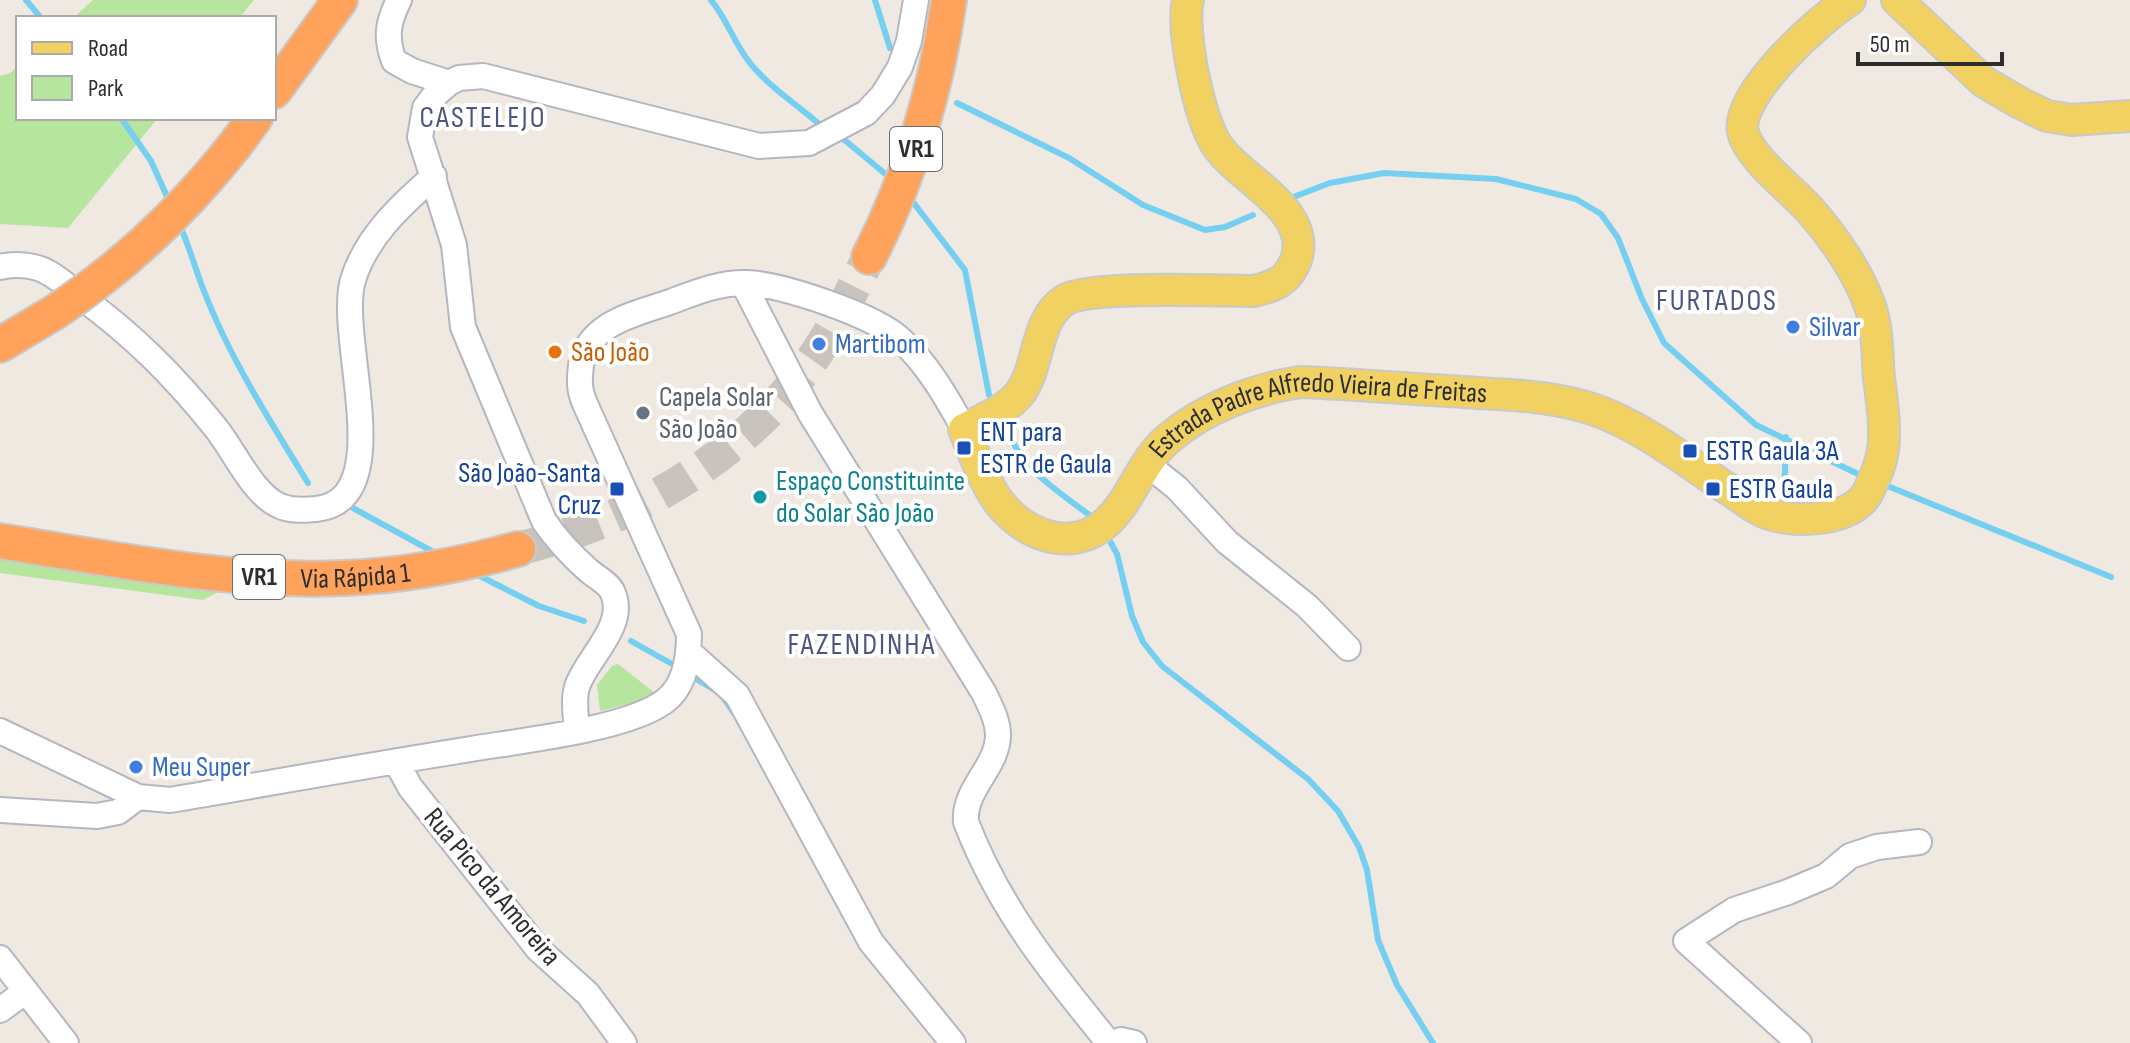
<svg xmlns="http://www.w3.org/2000/svg" width="2130" height="1043" font-family="'Sofia Sans Condensed',sans-serif">
  <style>
    .green { fill: #b6e59e }
    .lines { fill: none; stroke-linecap: round; stroke-linejoin: round }
    .stream { stroke: #75cff0; stroke-width: 6 }
    .highway-tunnel { stroke: #c8c4bd; stroke-width: 34; stroke-dasharray: 34 17; stroke-linecap: butt }
    .minor-casing { stroke: #b4b7c1; stroke-width: 28 }
    .major-casing { stroke: #c9c9c9; stroke-width: 34 }
    .highway-casing { stroke: #c9c9c9; stroke-width: 38 }
    .minor { stroke: #fff; stroke-width: 24 }
    .major { stroke: #f2d163; stroke-width: 30 }
    .highway { stroke: #ffa35c; stroke-width: 34 }
    .highway-bridge-casing { stroke: #c9c9c9; stroke-width: 38; stroke-linecap: butt }
    .highway-bridge { stroke: #ffa35c; stroke-width: 34 }
    .shop-dot { fill: #3f7fe0; stroke: #fff; stroke-width: 3 }
    .food-dot { fill: #e8710a; stroke: #fff; stroke-width: 3 }
    .worship-dot { fill: #6b7280; stroke: #fff; stroke-width: 3 }
    .transit-dot { fill: #1a4fb4; stroke: #fff; stroke-width: 3 }
    .culture-dot { fill: #0f9aa8; stroke: #fff; stroke-width: 3 }
    .labels { text-anchor: middle; dominant-baseline: central; stroke-width: 8; stroke-linejoin: round; paint-order: stroke }
    .shield { fill: #fff; stroke: #6d6d6d; stroke-width: 2 }
    .shield-label { font-size: 26px; font-weight: bold; fill: #2e2e2e }
    .shop-label { font-size: 28px; fill: #366cbe; stroke: #fff; text-anchor: start }
    .food-label { font-size: 28px; fill: #c56008; stroke: #fff; text-anchor: start }
    .worship-label { font-size: 28px; fill: #5b616d; stroke: #fff; text-anchor: start }
    .street-label { font-size: 28px; fill: #2e2e2e; stroke: #fff }
    .transit-label { font-size: 28px; fill: #164399; stroke: #fff; text-anchor: start }
    .culture-label { font-size: 28px; fill: #0d838f; stroke: #fff; text-anchor: start }
    .neighbourhood-label { font-size: 30px; letter-spacing: 2px; fill: #4d5680; stroke: #fff }
  </style>
  <rect width="100%" height="100%" fill="#efe9e1"/>
  <!-- green -->
  <path class="green" d="M93,0H254L239,18H73Z
    M18,66V118H158L68,228L0,224V76L10,73Z
    M0,554L222,590L203,600L0,573Z
    M618,664L655,693L641,701L600,711L597,685L612,666Z"/>
  <g class="lines">
    <!-- stream -->
    <path class="stream" d="M26,0L41,18
      M711,0C726,18 733,40 747,59C765,84 795,103 818,123
      M875,0L890,48
      M957,103L1069,158L1143,205L1205,230L1225,227L1253,215
      M121,118L151,161L169,201
      M841,137L889,177
      M1288,199L1330,183L1384,173L1496,179L1576,199L1601,214L1618,238L1642,299L1664,343L1756,425L1860,475
      M913,202L965,270L989,395
      M180,226C191,250 197,276 208,301C233,363 273,426 308,483
      M1003,422C1023,470 1048,484 1088,514
      M1885,485L2111,577
      M1784,503L1786,437
      M353,508L439,555
      M1106,534L1117,554L1132,616L1143,642L1162,666L1308,779L1338,811L1359,847L1367,870L1378,940L1397,985L1433,1043
      M474,573L539,606L584,621
      M631,641L672,664
      M696,679L720,693L734,713"/>
    <!-- highway-tunnel -->
    <path class="highway-tunnel" d="M518,549C637,519 751,454 820,348C839,319 853,288 869,257"/>
    <!-- minor casing -->
    <g class="minor-casing">
      <path id="minor" d="M399,0C388,22 385,37 394,61L412,71L449,83
        M0,267C14,263 35,265 47,272C59,278 70,289 81,297C134,336 174,376 215,427C234,450 253,495 280,506C291,511 304,510 316,509C400,500 336,338 353,280C366,237 401,205 434,176
        M743,283L810,413L984,693C990,706 998,720 998,735C998,767 963,789 966,822C999,908 1051,972 1109,1043
        M1147,464L1177,488L1227,542L1307,606L1348,648
        M689,652L737,695L871,942L953,1043
        M577,730C576,716 573,700 577,687C586,658 629,625 612,591C608,583 596,577 589,571C572,556 557,540 544,521L463,327L454,245L420,137L425,108L434,96L449,83L459,78L483,76L759,146L809,143L866,113L883,95L900,67L909,41L916,0
        M0,731L138,797L170,800C270,783 370,765 471,749C519,741 629,729 665,701C685,686 689,656 689,634L586,406C579,391 579,382 581,365C588,323 635,314 670,302C694,293 720,282 747,283C781,284 876,316 900,339C927,363 947,398 964,429
        M397,763L410,787L538,949L588,994L624,1043
        M0,810L97,816L118,812L138,797
        M0,958L66,1043
        M0,1010L26,991
        M1114,1043L1121,1040L1134,1043
        M1799,1043L1686,941L1734,910L1788,892L1826,876L1850,856L1877,847L1919,842"/>
    </g>
    <!-- major casing -->
    <g class="major-casing">
      <g id="major">
        <path id="s1" d="M1188,0C1181,31 1199,117 1216,144C1239,180 1313,209 1296,260C1288,281 1275,286 1254,291C1219,291 1089,285 1065,300C1035,319 1040,366 1020,393C1007,410 983,419 964,429C973,451 981,475 994,495C1018,533 1070,556 1107,522C1132,499 1141,462 1168,439C1204,408 1254,389 1300,382C1355,384 1409,389 1463,392C1507,395 1553,395 1595,410C1639,425 1686,461 1725,487C1737,494 1748,504 1760,510C1788,525 1855,523 1869,490C1875,477 1881,465 1883,450C1886,427 1882,402 1879,378C1877,354 1878,329 1870,306C1858,272 1833,236 1809,209C1791,189 1749,158 1743,132C1735,95 1820,18 1850,0"/>
        <path d="M1897,0L1984,82L2022,104L2047,116L2072,120L2130,116"/>
      </g>
    </g>
    <!-- highway casing -->
    <g class="highway-casing">
      <g id="highway">
        <path d="M274,91L340,0"/>
        <path d="M235,145L255,118"/>
        <path d="M869,257C911,175 936,91 949,0"/>
        <path d="M0,345L55,312"/>
        <path id="s2" d="M0,541C113,559 229,583 344,578C403,576 461,565 518,549"/>
      </g>
    </g>
    <!-- minor -->
    <use href="#minor" class="minor"/>
    <!-- major -->
    <use href="#major" class="major"/>
    <!-- highway -->
    <use href="#highway" class="highway"/>
    <!-- highway-bridge casing -->
    <g class="highway-bridge-casing">
      <path id="highway-bridge" d="M55,312C126,265 183,211 235,145"/>
    </g>
    <!-- highway-bridge -->
    <use href="#highway-bridge" class="highway-bridge"/>
  </g>
  <!-- markers -->
  <g class="shop-dot">
    <circle cx="1793" cy="327" r="8"/>
    <circle cx="819" cy="344" r="8"/>
    <circle cx="136" cy="767" r="8"/>
  </g>
  <circle class="food-dot" cx="555" cy="352" r="8"/>
  <circle class="worship-dot" cx="643" cy="413" r="8"/>
  <g class="transit-dot">
    <rect x="956" y="440" width="16" height="16" rx="4"/>
    <rect x="1682" y="443" width="16" height="16" rx="4"/>
    <rect x="609" y="481" width="16" height="16" rx="4"/>
    <rect x="1705" y="481" width="16" height="16" rx="4"/>
  </g>
  <circle class="culture-dot" cx="760" cy="497" r="8"/>
  <g class="labels">
    <!-- shield labels -->
    <g class="shield">
      <rect x="890" y="127" width="52" height="44" rx="6"/>
      <rect x="233" y="555" width="52" height="44" rx="6"/>
    </g>
    <g class="shield-label">
      <text x="916" y="149">VR1</text>
      <text x="259" y="577">VR1</text>
    </g>
    <!-- shop labels -->
    <g class="shop-label">
      <text x="1809" y="327">Silvar</text>
      <text x="835" y="344">Martibom</text>
      <text x="152" y="767">Meu Super</text>
    </g>
    <!-- food labels -->
    <g class="food-label">
      <text x="571" y="352">São João</text>
    </g>
    <!-- worship labels -->
    <g class="worship-label">
      <text x="659" y="397">Capela Solar<tspan x="659" dy="32">São João</tspan></text>
    </g>
    <!-- street labels -->
    <g class="street-label">
      <text stroke="none"><textPath href="#s1" startOffset="1180">Estrada Padre Alfredo Vieira de Freitas</textPath></text>
      <text stroke="none"><textPath href="#s2" startOffset="358">Via Rápida 1</textPath></text>
      <text transform="translate(492 887) rotate(50)">Rua Pico da Amoreira</text>
    </g>
    <!-- transit labels -->
    <g class="transit-label">
      <text x="980" y="432">ENT para<tspan x="980" dy="32">ESTR de Gaula</tspan></text>
      <text x="1706" y="451">ESTR Gaula 3A</text>
      <text x="601" y="473" text-anchor="end">São João-Santa<tspan x="601" dy="32">Cruz</tspan></text>
      <text x="1729" y="489">ESTR Gaula</text>
    </g>
    <!-- culture labels -->
    <g class="culture-label">
      <text x="776" y="481">Espaço Constituinte<tspan x="776" dy="32">do Solar São João</tspan></text>
    </g>
    <!-- neighbourhood labels -->
    <g class="neighbourhood-label">
      <text x="483" y="118">CASTELEJO</text>
      <text x="1717" y="301">FURTADOS</text>
      <text x="862" y="645">FAZENDINHA</text>
    </g>
  </g>
  <!-- legend -->
  <rect x="16" y="16" width="260" height="104" fill="#ffffff" stroke="#ababab" stroke-width="2"/>
  <rect x="32" y="42" width="40" height="12" fill="#f2d163" stroke="#ababab" stroke-width="2"/>
  <text x="88" y="56" font-size="24" fill="#2e2e2e">Road</text>
  <rect x="32" y="76" width="40" height="24" fill="#b6e59e" stroke="#ababab" stroke-width="2"/>
  <text x="88" y="96" font-size="24" fill="#2e2e2e">Park</text>
  <!-- scale -->
  <path d="M1858 52v12h144v-12" fill="none" stroke="#2e2e2e" stroke-width="4"/>
  <text x="1870" y="52" font-size="24" fill="#2e2e2e" stroke="#ffffff" stroke-width="6" paint-order="stroke">50 m</text>
</svg>
